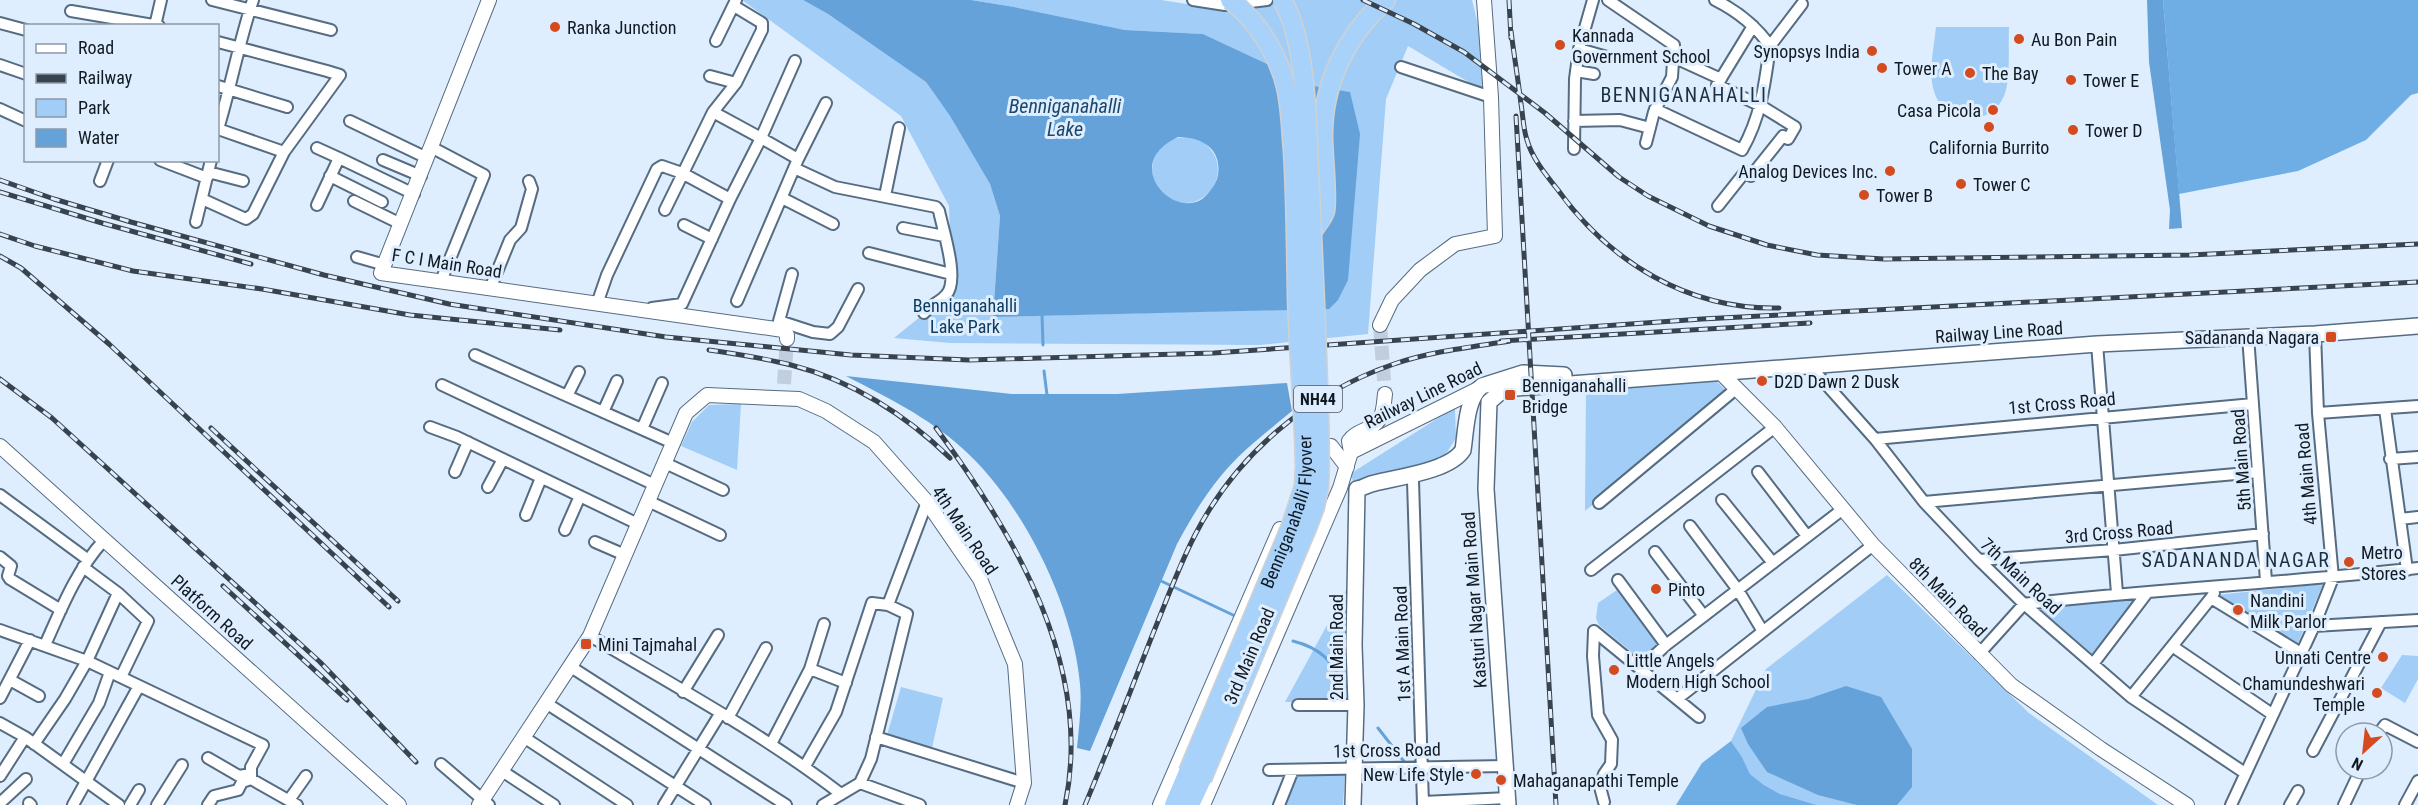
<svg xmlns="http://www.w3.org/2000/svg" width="2418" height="805" font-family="'Roboto Condensed',sans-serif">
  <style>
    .green { fill: #a1cdf6 }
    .forest { fill: #6fade5 }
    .water { fill: #64a2d9; fill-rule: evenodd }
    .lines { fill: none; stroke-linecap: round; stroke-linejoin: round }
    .stream { stroke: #64a2d9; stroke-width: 3 }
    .tertiary-tunnel { stroke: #c0cedd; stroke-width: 14; stroke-dasharray: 14 7; stroke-linecap: butt }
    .minor-casing { stroke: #556c82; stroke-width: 14 }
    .tertiary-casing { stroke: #556c82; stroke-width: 16 }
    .secondary-casing { stroke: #556c82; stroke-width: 18 }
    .trunk-casing { stroke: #cfd1d3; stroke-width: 21 }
    .minor { stroke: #fff; stroke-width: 10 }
    .tertiary { stroke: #fff; stroke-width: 14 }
    .secondary { stroke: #fff; stroke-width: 15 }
    .trunk { stroke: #a8d2fa; stroke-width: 18 }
    .rail-casing { stroke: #39434e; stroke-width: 5 }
    .rail { stroke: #dfeefe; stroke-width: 3; stroke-dasharray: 9; stroke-linecap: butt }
    .trunk-bridge-casing { stroke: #cfd1d3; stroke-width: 21; stroke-linecap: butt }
    .trunk-bridge { stroke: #a8d2fa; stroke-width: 18 }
    .poi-dot { fill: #d34b1e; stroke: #dfeefe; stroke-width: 2 }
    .labels { text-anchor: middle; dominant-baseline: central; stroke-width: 6; stroke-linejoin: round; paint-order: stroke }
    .shield { fill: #dfeefe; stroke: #4f5a65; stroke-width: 1.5 }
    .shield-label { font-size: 16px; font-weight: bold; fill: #111a23 }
    .poi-label { font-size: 18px; fill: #111a23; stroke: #dfeefe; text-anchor: start }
    .street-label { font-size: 18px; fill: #111a23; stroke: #dfeefe }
    .park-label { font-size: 18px; fill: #0e3c61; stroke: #dfeefe }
    .neighbourhood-label { font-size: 20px; letter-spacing: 1.5px; fill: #1b3043; stroke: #dfeefe }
    .water-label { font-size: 20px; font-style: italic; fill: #1b476d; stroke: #dfeefe }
  </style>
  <rect width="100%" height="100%" fill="#dfeefe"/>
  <!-- green -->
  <path class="green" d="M742,0H803L828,14L926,82L950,116L990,184L1000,216L993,317L1329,308L1349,92L1314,86L1203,34L1125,30L1014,7L971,0H1161L1225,10L1295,0H1472L1484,49L1487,93L1408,46L1386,99L1368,334L1260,345L950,343L894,338L952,291L949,206L901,116Z
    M1936,27H2009C2008,46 2011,80 2004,96C1991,128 1943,125 1934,91C1928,73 1934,47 1936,27Z
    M1152 170a33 33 0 1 1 66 0a33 33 0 1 1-66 0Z
    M1716,381L1729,393L1585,511L1586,389Z
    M741,404L737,470L681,446L692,422L709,405Z
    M1455,409L1456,438L1446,454L1433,465L1354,483L1350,474L1446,413Z
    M1887,575L2029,713L2158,805H1817L1780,794L1764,785L1750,774L1742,757L1731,741L1766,669Z
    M1350,583L1352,700L1285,702Z
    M2323,584L2298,643L2216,595Z
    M1620,588L1663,643L1640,659L1599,625L1596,618L1598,603Z
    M2139,597L2092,658L2032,606Z
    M2402,655L2418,656V679L2405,703L2381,688Z
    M901,687L943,698L932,748L887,735Z
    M1294,773L1345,774L1343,805H1283Z"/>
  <!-- forest -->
  <path class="forest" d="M2163,0H2418V93L2411,95L2366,140L2298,171L2179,194Z
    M1731,741L1742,757L1750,774L1764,785L1780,794L1817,805H1676L1702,763Z"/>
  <!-- water -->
  <path class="water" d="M803,0H971L1014,7L1125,30L1203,34L1314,86L1350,92L1360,134L1348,280L1338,300L1329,309L993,317L1000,216L990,184L950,116L926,82L828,14ZM1178,137C1201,137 1222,148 1218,175C1217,181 1214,186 1210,191C1183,230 1115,166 1178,137Z
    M2147,0H2163L2182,228L2169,229L2170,210L2149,62Z
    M846,376L1012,394H1117L1287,383L1292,411C1267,432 1240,452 1220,477C1203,498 1190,520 1177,544L1090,751L1077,748C1079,727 1082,705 1080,684C1073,604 1022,501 962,448C928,417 886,397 846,376Z
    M1846,686L1881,697L1912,749V787L1897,805H1857L1818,795L1767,772L1748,744L1741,728L1767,707L1808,699Z"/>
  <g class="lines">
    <!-- stream -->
    <path class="stream" d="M1042,314L1043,345
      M1044,371L1047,395
      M1159,580L1233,615
      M1293,641C1324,649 1331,662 1347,688
      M1378,728L1406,764"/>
    <!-- tertiary-tunnel -->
    <path class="tertiary-tunnel" d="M1380,325L1385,394
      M784,384L787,339"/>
    <!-- minor casing -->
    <g class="minor-casing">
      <path id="minor" d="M212,0L331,30
        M1193,0L1225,5L1267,0
        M1608,0L1674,45L1672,77L1654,112L1646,143
        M71,11L159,26
        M0,23L26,30
        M155,26L161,0
        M716,41L736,0
        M218,42L327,71L340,75L284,152L218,129C231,86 239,42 253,0
        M1770,46L1802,4
        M1579,49L1607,57
        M1673,57L1721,79
        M0,65L26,74
        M1401,67L1491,97
        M1576,71L1594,74
        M710,76L736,83
        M218,86L287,107
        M0,109L26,121
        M1655,109L1742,150C1761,117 1765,83 1770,46C1756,26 1737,11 1715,0
        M713,112L736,83L762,30V23L734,6
        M350,121L427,158
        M1574,121L1620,120L1650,128
        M431,147L484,175L441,281
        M317,148L339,158
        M1574,149L1575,79L1579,49L1593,0
        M798,159L826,103
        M160,160L207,178
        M383,160L421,176
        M794,168L835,187L936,207L939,211C943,230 960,281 946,295C940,302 932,304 924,313
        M208,172L243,181
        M330,176L382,202
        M100,181L108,160
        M885,196L899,128
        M782,198L833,224
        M202,199L246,219L253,214L284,152
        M354,201L401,224
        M317,205L339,158L414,194
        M1718,206L1745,172L1751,176L1783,136L1788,139L1795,127L1761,106L1717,85L1753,26
        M196,222L211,160
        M684,225L712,239
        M903,228L944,236
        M869,253L951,274
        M357,257L385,265
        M792,274L779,321L813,332L830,334L838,327L858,289
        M490,289L510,240L521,228L532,189L529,181
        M737,301L798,159L761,138L795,61
        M597,304L607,275L657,169L662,166L682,173L730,199
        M652,308L682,304L730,199L761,138L713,112L665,210
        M2248,336L2266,581
        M2097,344L2117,593
        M475,355L673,443
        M1809,365L1875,439L1924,502L1979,560L2024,604L2131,697L2245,773
        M442,385L655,485
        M567,396L579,372
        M2385,409L2407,570
        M603,412L617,381
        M2318,413L2418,406
        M430,427L457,437L638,524
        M642,429L662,383
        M1875,439L2253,404
        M2390,459L2418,457
        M665,463L723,490
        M455,472L468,442
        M1758,472L1807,536
        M1413,481L1423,805
        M488,487L503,459
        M0,495L87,559
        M1722,500L1773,563
        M648,501L720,535
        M1924,502L2258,472
        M1599,503L1737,388
        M526,515L541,478
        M2400,519L2418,517
        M1690,526L1738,590L1762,630
        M565,530L580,496
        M595,542L625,555
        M1655,552L1704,616
        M0,557L11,566L8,576L10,579L61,610
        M1979,560L2114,550L2263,534
        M83,567L118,593L148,621L121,677
        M1591,570L1775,427
        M1618,580L1666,645
        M2214,593L2211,598L2301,653
        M2314,626L2418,620
        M0,630L87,661L263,745L251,767V779L297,805
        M1594,631L1593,656L1598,715L1612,740L1611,764L1604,774L1600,787L1604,802
        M1594,631L1699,717
        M590,636C675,686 763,734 841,794
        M45,645C62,607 76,571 104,540
        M2172,646L2272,714
        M1979,654L2024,604C2155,589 2287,583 2418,568
        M2093,664L2147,593
        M571,667L786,805
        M810,669L846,683
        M1640,669L1666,645L1843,509
        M10,680L39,696
        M683,692L718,635
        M2131,697L2211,598
        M0,698L30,640
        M1677,699L1873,545
        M546,703L705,805
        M1298,705H1356
        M728,718L766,648
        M0,723L25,737L119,805
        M2379,733L2385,725L2418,742
        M876,737L1024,783
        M525,738L627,805
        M34,744L65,699L87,661L118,593
        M771,744L810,669L824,624
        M2313,751L2381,622
        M208,758L239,776L251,774
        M63,764L99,703L110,672
        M441,764L489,805
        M805,766L836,712L872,603L888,605
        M1269,770L1506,766
        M502,771L554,805
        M0,776L25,737
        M860,783L920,805
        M289,800L306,776
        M1423,802L1508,798
        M0,803L26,779
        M29,803L31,805
        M73,805L139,686
        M130,805L139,790
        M157,805L182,765
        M208,805L214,796L238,790L242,782L251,779
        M664,805L720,714
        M823,805L860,783L871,759L907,614L888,605L927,502
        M1279,805L1293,770
        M2231,805L2314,626L2333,578L2318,413L2315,334
        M2290,805L2298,791
        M2344,805L2361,769
        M2405,805L2418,781"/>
    </g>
    <!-- tertiary casing -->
    <g class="tertiary-casing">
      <path id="tertiary" d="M489,0L381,273L783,330L787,335V339
        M1380,325L1392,300L1420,270L1455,244L1495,236L1491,97L1484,0
        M1720,372L1775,427L1873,545L2011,685L2101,749L2187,805
        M0,446L399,805
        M1311,449L1331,446L1347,467
        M1351,452L1478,389
        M479,805L590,636L686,413L707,395L799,399L826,411L874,442L927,502L980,579L1015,664L1024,783L1017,805
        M1160,805L1280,529
        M1203,805L1340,488L1351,452L1349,441C1357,429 1373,431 1380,418C1384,412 1384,401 1385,394"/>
    </g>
    <!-- secondary casing -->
    <g class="secondary-casing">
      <path id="secondary" d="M1353,805L1356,705L1354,645L1357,489C1364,488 1368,484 1375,483C1398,477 1450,471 1463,450C1466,431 1466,398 1482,386L1523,373L1564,375
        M1508,805L1486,489L1489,402L1504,389L2097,344L2315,334L2418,326"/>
    </g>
    <!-- trunk casing -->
    <g class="trunk-casing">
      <path id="trunk" d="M1313,231C1316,225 1323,218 1325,211C1328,199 1323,153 1323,138C1322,85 1346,35 1386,0
        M1174,805L1188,772
        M1190,805L1202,779"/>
    </g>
    <!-- minor -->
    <use href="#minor" class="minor"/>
    <!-- tertiary -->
    <use href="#tertiary" class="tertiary"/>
    <!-- secondary -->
    <use href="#secondary" class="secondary"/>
    <!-- trunk -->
    <use href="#trunk" class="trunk"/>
    <!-- rail casing -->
    <g class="rail-casing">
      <path id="rail" d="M1363,0L1414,24L1464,52L1545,113L1619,177L1648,196L1709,226L1767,245L1817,255L1884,259L2190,255L2418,244
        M1509,0L1511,38
        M1511,31C1514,55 1518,79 1521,104C1523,115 1523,128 1527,140C1532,158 1546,175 1558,190C1610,262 1688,310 1779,308
        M1516,116L1556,805
        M0,180L54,199L131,222L324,275L449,304L666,337L851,355L969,360L1214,353L1702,319L2418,282
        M0,192L102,223L251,264
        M0,234L35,246L133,271L262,289L410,315L560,330
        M0,256L21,268L109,344L389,607
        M1501,341L1810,323
        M709,350C736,354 764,358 791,365C851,380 906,415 950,458
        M0,379L52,418L320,662L416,762
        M211,428L398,601
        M936,428C1015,535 1094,667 1065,805
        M223,586L347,700
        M1085,805C1109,748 1131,689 1154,631C1167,599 1179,566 1195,535C1236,455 1309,393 1394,364C1432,351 1472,347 1510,341"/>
    </g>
    <!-- rail -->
    <use href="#rail" class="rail"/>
    <!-- trunk-bridge casing -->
    <g class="trunk-bridge-casing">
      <g id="trunk-bridge">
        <path id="s1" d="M1188,772L1291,526L1304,486L1305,466C1304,408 1298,351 1297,293C1296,245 1296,198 1293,151C1291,130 1291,108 1286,87C1278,54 1257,20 1230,0"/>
        <path d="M1202,779L1307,528L1315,507L1319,487C1321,452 1319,417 1318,383C1316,319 1313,255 1310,192C1307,140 1309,44 1282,0"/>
      </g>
    </g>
    <!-- trunk-bridge -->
    <use href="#trunk-bridge" class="trunk-bridge"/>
  </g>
  <!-- markers -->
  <g class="poi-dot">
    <circle cx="555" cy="27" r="6"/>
    <circle cx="2019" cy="39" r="6"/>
    <circle cx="1560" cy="45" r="6"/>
    <circle cx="1872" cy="51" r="6"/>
    <circle cx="1882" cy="68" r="6"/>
    <circle cx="1970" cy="73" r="6"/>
    <circle cx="2071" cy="80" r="6"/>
    <circle cx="1993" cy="110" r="6"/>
    <circle cx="1989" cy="127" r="6"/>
    <circle cx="2073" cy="130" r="6"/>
    <circle cx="1890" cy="171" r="6"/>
    <circle cx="1961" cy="184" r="6"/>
    <circle cx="1864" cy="195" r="6"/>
    <rect x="2325" y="331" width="12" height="12" rx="3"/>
    <circle cx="1762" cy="381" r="6"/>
    <rect x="1504" y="389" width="12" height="12" rx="3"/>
    <circle cx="2349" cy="562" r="6"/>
    <circle cx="1656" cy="589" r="6"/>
    <circle cx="2238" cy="610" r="6"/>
    <rect x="580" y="638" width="12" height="12" rx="3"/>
    <circle cx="2383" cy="657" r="6"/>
    <circle cx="1614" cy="670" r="6"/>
    <circle cx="2377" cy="693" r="6"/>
    <circle cx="1476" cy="774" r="6"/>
    <circle cx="1501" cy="780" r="6"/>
  </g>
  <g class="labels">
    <!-- shield labels -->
    <rect class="shield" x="1294" y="386" width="48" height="26" rx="4.5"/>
    <g class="shield-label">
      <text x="1318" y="399">NH44</text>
    </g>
    <!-- poi labels -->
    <g class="poi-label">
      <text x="567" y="27">Ranka Junction</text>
      <text x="1572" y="35">Kannada<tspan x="1572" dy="21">Government School</tspan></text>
      <text x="2031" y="39">Au Bon Pain</text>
      <text x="1860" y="51" text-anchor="end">Synopsys India</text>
      <text x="1894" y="68">Tower A</text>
      <text x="1982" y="73">The Bay</text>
      <text x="2083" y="80">Tower E</text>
      <text x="1981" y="110" text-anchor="end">Casa Picola</text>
      <text x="2085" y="130">Tower D</text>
      <text x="1989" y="147" text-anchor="middle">California Burrito</text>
      <text x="1878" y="171" text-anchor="end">Analog Devices Inc.</text>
      <text x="1973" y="184">Tower C</text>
      <text x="1876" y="195">Tower B</text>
      <text x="2319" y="337" text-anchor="end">Sadananda Nagara</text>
      <text x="1774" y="381">D2D Dawn 2 Dusk</text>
      <text x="1522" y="385">Benniganahalli<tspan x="1522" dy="21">Bridge</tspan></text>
      <text x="2361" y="552">Metro<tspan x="2361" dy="21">Stores</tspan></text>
      <text x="1668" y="589">Pinto</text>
      <text x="2250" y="600">Nandini<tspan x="2250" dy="21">Milk Parlor</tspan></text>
      <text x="598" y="644">Mini Tajmahal</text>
      <text x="2371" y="657" text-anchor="end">Unnati Centre</text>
      <text x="1626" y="660">Little Angels<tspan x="1626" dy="21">Modern High School</tspan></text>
      <text x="2365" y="683" text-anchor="end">Chamundeshwari<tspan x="2365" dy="21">Temple</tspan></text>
      <text x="1464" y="774" text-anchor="end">New Life Style</text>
      <text x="1513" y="780">Mahaganapathi Temple</text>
    </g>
    <!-- street labels -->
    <g class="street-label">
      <text transform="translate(447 263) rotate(9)">F C I Main Road</text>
      <text transform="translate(1999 332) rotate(-4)">Railway Line Road</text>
      <text transform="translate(1423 395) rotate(-26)">Railway Line Road</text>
      <text transform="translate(2062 403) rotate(-5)">1st Cross Road</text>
      <text transform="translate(2241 460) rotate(-94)">5th Main Road</text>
      <text transform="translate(2306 474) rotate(-95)">4th Main Road</text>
      <text stroke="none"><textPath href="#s1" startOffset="280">Benniganahalli Flyover</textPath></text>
      <text transform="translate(965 530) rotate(56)">4th Main Road</text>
      <text transform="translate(2119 532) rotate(-5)">3rd Cross Road</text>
      <text transform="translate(2021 576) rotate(43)">7th Main Road</text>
      <text transform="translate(1948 597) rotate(46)">8th Main Road</text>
      <text transform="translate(1474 600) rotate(-94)">Kasturi Nagar Main Road</text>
      <text transform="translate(212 612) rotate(42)">Platform Road</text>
      <text transform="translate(1402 644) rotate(-92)">1st A Main Road</text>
      <text transform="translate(1336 647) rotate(-90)">2nd Main Road</text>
      <text transform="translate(1249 656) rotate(-67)">3rd Main Road</text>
      <text transform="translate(1387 750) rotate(-1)">1st Cross Road</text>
    </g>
    <!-- park labels -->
    <g class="park-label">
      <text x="965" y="305">Benniganahalli<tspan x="965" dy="21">Lake Park</tspan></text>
    </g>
    <!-- neighbourhood labels -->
    <g class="neighbourhood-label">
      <text x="1684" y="95">BENNIGANAHALLI</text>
      <text x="2236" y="560">SADANANDA NAGAR</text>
    </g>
    <!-- water labels -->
    <g class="water-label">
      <text x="1065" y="106">Benniganahalli<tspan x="1065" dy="23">Lake</tspan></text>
    </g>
  </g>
  <!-- legend -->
  <rect x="24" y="24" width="195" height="138" fill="#dfeefe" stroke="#8d99a6" stroke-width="1.5"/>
  <rect x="36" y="44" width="30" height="9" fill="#ffffff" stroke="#8d99a6" stroke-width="1.5"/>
  <text x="78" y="54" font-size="18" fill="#111a23">Road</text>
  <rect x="36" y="74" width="30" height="9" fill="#39434e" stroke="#8d99a6" stroke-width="1.5"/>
  <text x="78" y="84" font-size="18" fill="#111a23">Railway</text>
  <rect x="36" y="99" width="30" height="18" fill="#a1cdf6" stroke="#8d99a6" stroke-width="1.5"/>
  <text x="78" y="114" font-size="18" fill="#111a23">Park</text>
  <rect x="36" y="129" width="30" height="18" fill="#64a2d9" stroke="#8d99a6" stroke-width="1.5"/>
  <text x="78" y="144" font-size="18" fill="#111a23">Water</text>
  <!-- north arrow -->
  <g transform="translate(2364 751) rotate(207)"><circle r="28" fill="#dfeefe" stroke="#8d99a6" stroke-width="1.5"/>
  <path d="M0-4.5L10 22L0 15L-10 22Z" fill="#d34b1e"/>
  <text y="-9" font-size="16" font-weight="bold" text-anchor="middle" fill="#111a23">N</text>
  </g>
</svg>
